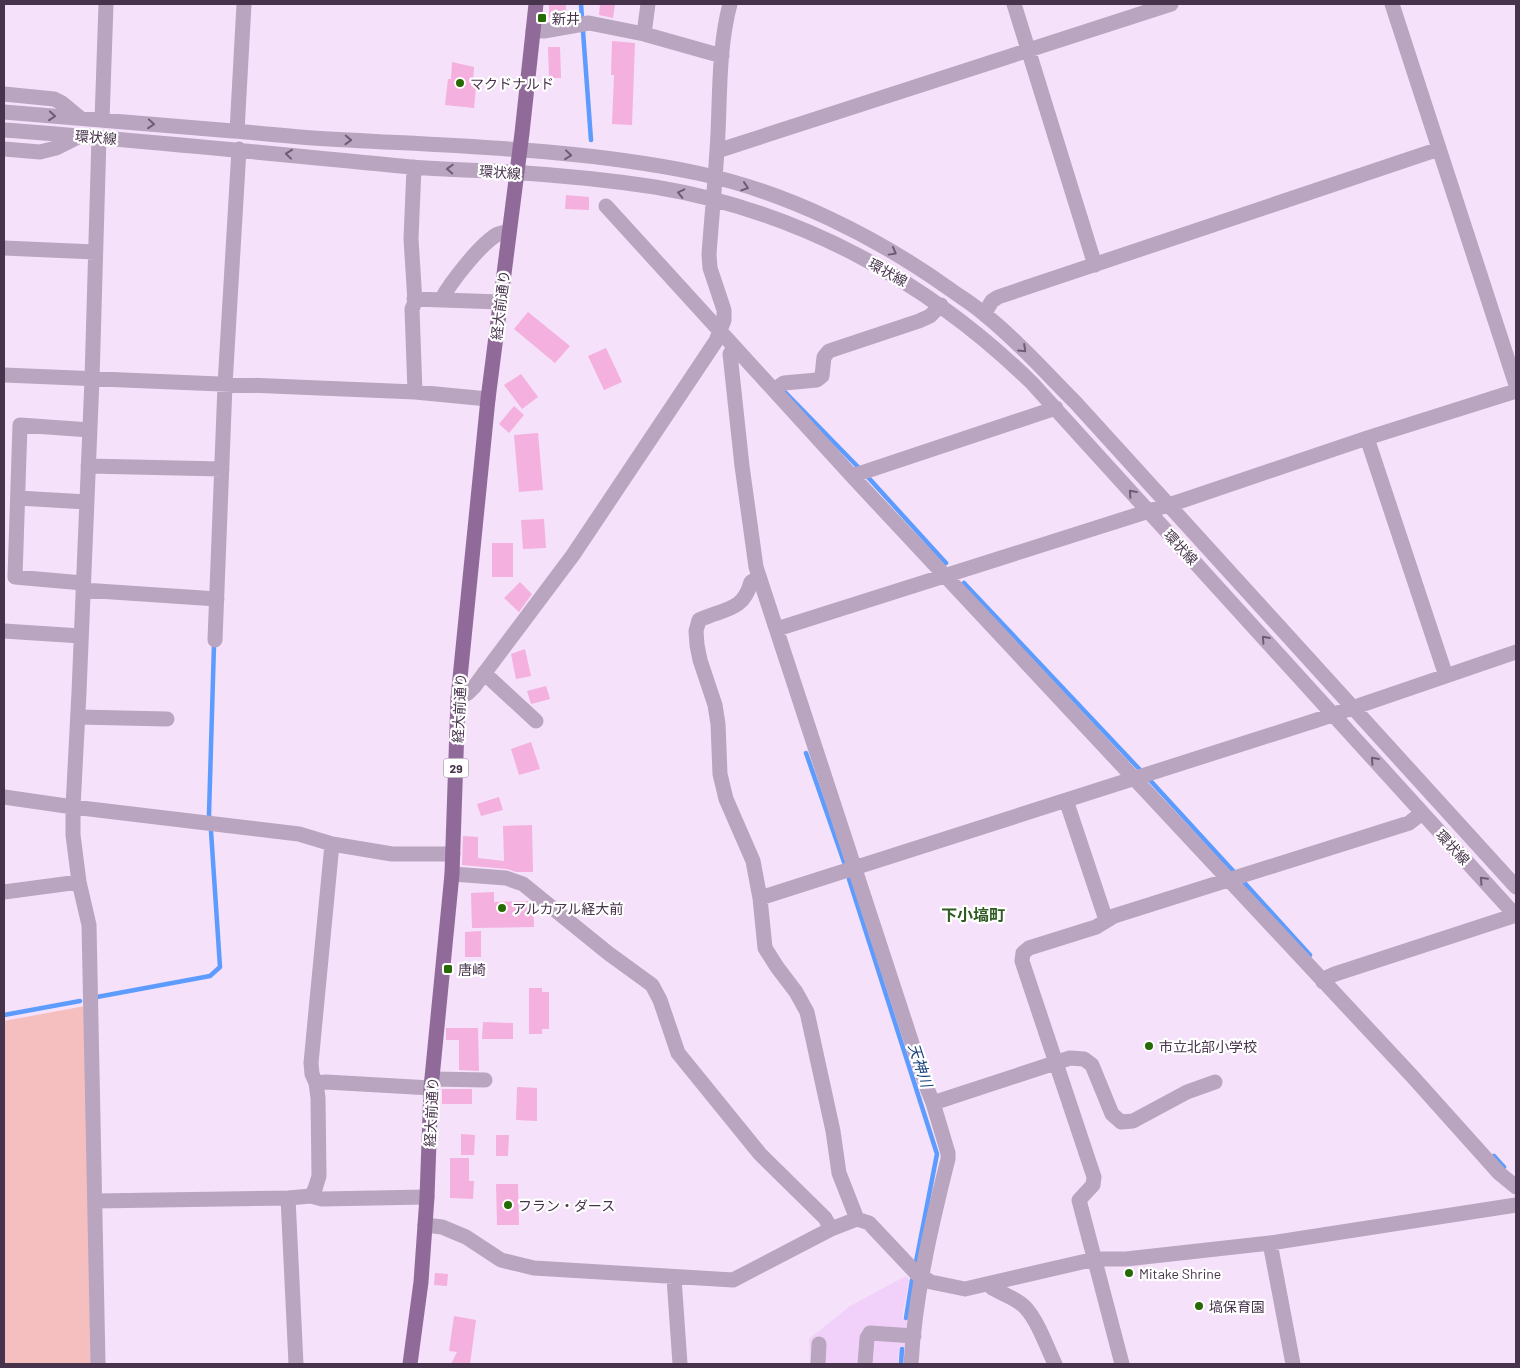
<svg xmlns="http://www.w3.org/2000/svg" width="1520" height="1368" font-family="Barlow,'Noto Sans JP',sans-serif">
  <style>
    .built { fill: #f1d1fa }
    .park { fill: #f6bfbf }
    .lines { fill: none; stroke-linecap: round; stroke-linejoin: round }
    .stream { stroke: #5d9cfe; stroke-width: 4.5 }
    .building { fill: #f4b0de }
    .minor { stroke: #b9a5bf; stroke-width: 15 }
    .major { stroke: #906b9a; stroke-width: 15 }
    .oneway { stroke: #6f5b74 }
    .poi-dot { fill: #256a03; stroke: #fff; stroke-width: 2 }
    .labels { text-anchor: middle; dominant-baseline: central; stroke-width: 4.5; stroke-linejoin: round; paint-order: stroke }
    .shield { fill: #fff; stroke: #7e7082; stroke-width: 1 }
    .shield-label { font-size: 12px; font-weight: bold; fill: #47334c }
    .poi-label { font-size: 14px; fill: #47334c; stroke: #fff; text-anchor: start }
    .street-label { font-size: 14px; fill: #47334c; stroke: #fff }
    .water-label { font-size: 15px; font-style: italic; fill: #18407d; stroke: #fff }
    .quarter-label { font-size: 16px; font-weight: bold; fill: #2f5a21; stroke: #fff }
  </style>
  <rect width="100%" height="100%" fill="#f5e1fa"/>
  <!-- built -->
  <path class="built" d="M906,1276L909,1280L902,1318L908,1319L905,1347L899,1346L898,1364H810L809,1339L850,1306Z"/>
  <!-- park -->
  <path class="park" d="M85,1006L91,1364H4V1021Z"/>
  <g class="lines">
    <!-- stream -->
    <path class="stream" d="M581,4L591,140
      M782,389L860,469
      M866,475L946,563
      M964,583L1143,773
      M806,753L844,862
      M1148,778L1236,874
      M849,879L937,1154L916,1262
      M1241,879L1310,955
      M97,997L210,976L220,967L211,831L209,814L214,645
      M4,1015L80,1001
      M1494,1156L1504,1167
      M906,1318L912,1280
      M901,1364L902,1349"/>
  </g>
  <!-- building -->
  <path class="building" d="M549,4H566V18H549Z
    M600,4H615L613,18L599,15Z
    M612,41L635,43L632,125L612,124L614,75H611Z
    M548,47H560L561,78H549Z
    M452,62L474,67L473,86L476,87L474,108L445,105L448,79H451Z
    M566,195L589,197V210L565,209Z
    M528,312L570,346L555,363L514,329Z
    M606,348L622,382L604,390L588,356Z
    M521,374L538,397L522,409L504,385Z
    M514,406L524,415L509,433L499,424Z
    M538,433L543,490L519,492L514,435Z
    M544,519L546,548L523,549L521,520Z
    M492,543H513V577H492Z
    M520,582L532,594L519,612L504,598Z
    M525,649L531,676L516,679L511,654Z
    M546,686L550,699L531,704L527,691Z
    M531,742L540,769L519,775L511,749Z
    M499,797L503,810L481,816L477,804Z
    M532,825L533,872H516L507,869L462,865L463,836L478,837V858L504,861L503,826Z
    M494,892V902L529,901L533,904L534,927L472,928L471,893Z
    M481,931V957H465V932Z
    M529,988H542V992H549V1029H542V1034H529Z
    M483,1022L513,1023V1039H482Z
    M446,1028H478L479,1071L459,1070V1040H446Z
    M517,1087L537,1088V1121L516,1120Z
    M442,1089H472V1104H442Z
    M461,1134L475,1135L474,1155H461Z
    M496,1135H509L508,1156H496Z
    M450,1158H469V1181H474L473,1199L450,1198Z
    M496,1184H518L519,1225H497Z
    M435,1273L448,1274L447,1286L434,1285Z
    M454,1316L476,1320L470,1364H451L457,1352L449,1351Z"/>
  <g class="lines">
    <!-- minor -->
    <path class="minor" d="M1014,4L1095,265
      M1392,4L1516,385
      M533,31H544L589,23L644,34L722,56
      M644,34L648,4
      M4,94L54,99L62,103L80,118
      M4,112C80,118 157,125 233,131C260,133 287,136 313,138C441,146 571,147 697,173C787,192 877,237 951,290C962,298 974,305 984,314C1017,340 1045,372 1075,402L1516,887
      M102,120L106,4
      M4,130C140,140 275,154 411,167C438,169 466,170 493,171C547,174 602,179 655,187C799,211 928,281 1032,383L1516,916
      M237,131L244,4
      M4,149L40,152L56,148L80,136
      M717,151L1171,4
      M414,167L411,239L415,302L412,309L415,392
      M606,206L852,476L1412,1076L1499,1173L1516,1187
      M4,248L95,252
      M414,299L501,302
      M441,300C450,283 481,243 498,234C501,233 506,232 509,231
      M984,314L992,301L998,297L1439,149
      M734,347L730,354L742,466L756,567L925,1083L933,1103L948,1153V1159C931,1226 915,1295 911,1364
      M4,375L415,392L488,399
      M774,390L784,383L817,380L822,376L824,357L829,351L919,321L930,316L941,305
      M1367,438L1446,676
      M88,466L222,469
      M852,476L1056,408
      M18,498L87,502
      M759,577L751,582C743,612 724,608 699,620L696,631L697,645L700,660L715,705L718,724L720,774L726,799L753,861L760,898L765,948L777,967L796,992L807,1012L833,1131L839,1173L857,1219
      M83,583L15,577L20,425L90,430
      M83,590L217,599
      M777,629L1184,500L1367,438L1516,391
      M4,631L81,636
      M215,640L225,385L239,149
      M484,673L536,721
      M458,698L468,693L474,687L573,555L716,341L724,320V310L710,268L709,254C712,214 716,173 718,133C720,90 719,45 730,4
      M78,717L167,719
      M4,797L73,807L299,834L332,844L311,1063L312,1074L316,1083L318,1098L319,1176L315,1189L311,1196L288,1198L95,1201
      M1066,800L1104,914L1107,919
      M332,844L392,854H453
      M452,874L506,878L523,884L608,953L652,985L660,1000L678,1053L760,1154L825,1218L831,1229
      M4,892L79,882
      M760,898L1317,720L1516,652
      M1323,982L1328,977L1335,974L1516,915
      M432,1079L485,1080
      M316,1083L326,1082L431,1088
      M933,1103L1070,1058L1084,1059L1092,1065L1112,1114L1121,1122L1133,1121L1187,1092L1215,1082
      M311,1196L322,1199L427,1197
      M288,1198L296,1364
      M425,1225L442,1227L466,1237L501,1260L534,1268L733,1280L831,1229L857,1219L869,1223L917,1274L931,1282L965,1289L1095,1259H1126L1270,1243L1516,1205
      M1270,1243L1293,1364
      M674,1278L680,1364
      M990,1284L992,1288C1001,1293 1012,1297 1020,1303C1036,1314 1046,1346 1055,1364
      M98,1364L89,925L79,882L73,835V807L79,692L92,379L99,137
      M818,1364L819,1344
      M865,1364L867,1338L870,1333L914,1336
      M1122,1364L1079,1200L1093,1185L1094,1177L1022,961L1023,953L1029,948L1096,927L1114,916L1409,823L1422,813"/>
    <!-- major -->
    <path class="major" d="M410,1364L421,1282L427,1197L431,1088L452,874L458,698L488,399L522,133L536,4"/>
  </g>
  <!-- one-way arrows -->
  <defs><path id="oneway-chevron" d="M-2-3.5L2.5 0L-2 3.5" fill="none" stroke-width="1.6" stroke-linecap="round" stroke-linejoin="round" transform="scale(1.25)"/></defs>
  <g class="oneway">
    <use href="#oneway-chevron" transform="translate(52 116) rotate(5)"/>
    <use href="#oneway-chevron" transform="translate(151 124) rotate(5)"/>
    <use href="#oneway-chevron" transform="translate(348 140) rotate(2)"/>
    <use href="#oneway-chevron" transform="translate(289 154) rotate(-174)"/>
    <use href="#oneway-chevron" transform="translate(568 155) rotate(6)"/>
    <use href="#oneway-chevron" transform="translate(450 169) rotate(-177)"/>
    <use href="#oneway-chevron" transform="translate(745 187) rotate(18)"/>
    <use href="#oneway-chevron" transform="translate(681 193) rotate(-167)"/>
    <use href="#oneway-chevron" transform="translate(893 252) rotate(29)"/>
    <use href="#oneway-chevron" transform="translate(1023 349) rotate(43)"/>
    <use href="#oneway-chevron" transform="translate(1132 493) rotate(-132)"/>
    <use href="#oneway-chevron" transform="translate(1265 639) rotate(-132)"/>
    <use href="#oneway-chevron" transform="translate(1374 760) rotate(-132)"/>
    <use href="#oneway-chevron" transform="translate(1483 880) rotate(-133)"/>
  </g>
  <!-- markers -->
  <g class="poi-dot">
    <rect x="537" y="13" width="10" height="10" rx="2.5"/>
    <circle cx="460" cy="83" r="5"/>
    <circle cx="502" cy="908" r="5"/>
    <rect x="443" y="964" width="10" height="10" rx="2.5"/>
    <circle cx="1149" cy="1046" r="5"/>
    <circle cx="508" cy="1205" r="5"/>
    <circle cx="1129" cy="1273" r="5"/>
    <circle cx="1199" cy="1306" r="5"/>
  </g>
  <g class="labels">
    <!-- shield labels -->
    <rect class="shield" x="443.5" y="758.5" width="25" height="19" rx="4"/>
    <g class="shield-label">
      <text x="456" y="768">29</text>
    </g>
    <!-- poi labels -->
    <g class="poi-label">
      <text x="552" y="18">新井</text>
      <text x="470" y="83">マクドナルド</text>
      <text x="512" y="908">アルカアル経大前</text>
      <text x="458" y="969">唐崎</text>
      <text x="1159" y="1046">市立北部小学校</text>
      <text x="518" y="1205">フラン・ダース</text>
      <text x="1139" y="1273">Mitake Shrine</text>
      <text x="1209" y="1306">塙保育園</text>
    </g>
    <!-- street labels -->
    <g class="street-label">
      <text transform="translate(96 137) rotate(5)">環状線</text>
      <text transform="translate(500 172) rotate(4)">環状線</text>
      <text transform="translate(888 272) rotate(29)">環状線</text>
      <text transform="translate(500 305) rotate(-83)">経大前通り</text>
      <text transform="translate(1181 547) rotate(47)">環状線</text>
      <text transform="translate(459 708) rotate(-87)">経大前通り</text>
      <text transform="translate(1453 847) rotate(47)">環状線</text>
      <text transform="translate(431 1112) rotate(-87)">経大前通り</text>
    </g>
    <!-- water labels -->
    <g class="water-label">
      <text transform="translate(921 1065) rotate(72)">天神川</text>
    </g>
    <!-- quarter labels -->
    <g class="quarter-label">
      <text x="973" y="914">下小塙町</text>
    </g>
  </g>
  <!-- border -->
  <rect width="1520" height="1368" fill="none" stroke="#47334c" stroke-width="10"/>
</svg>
